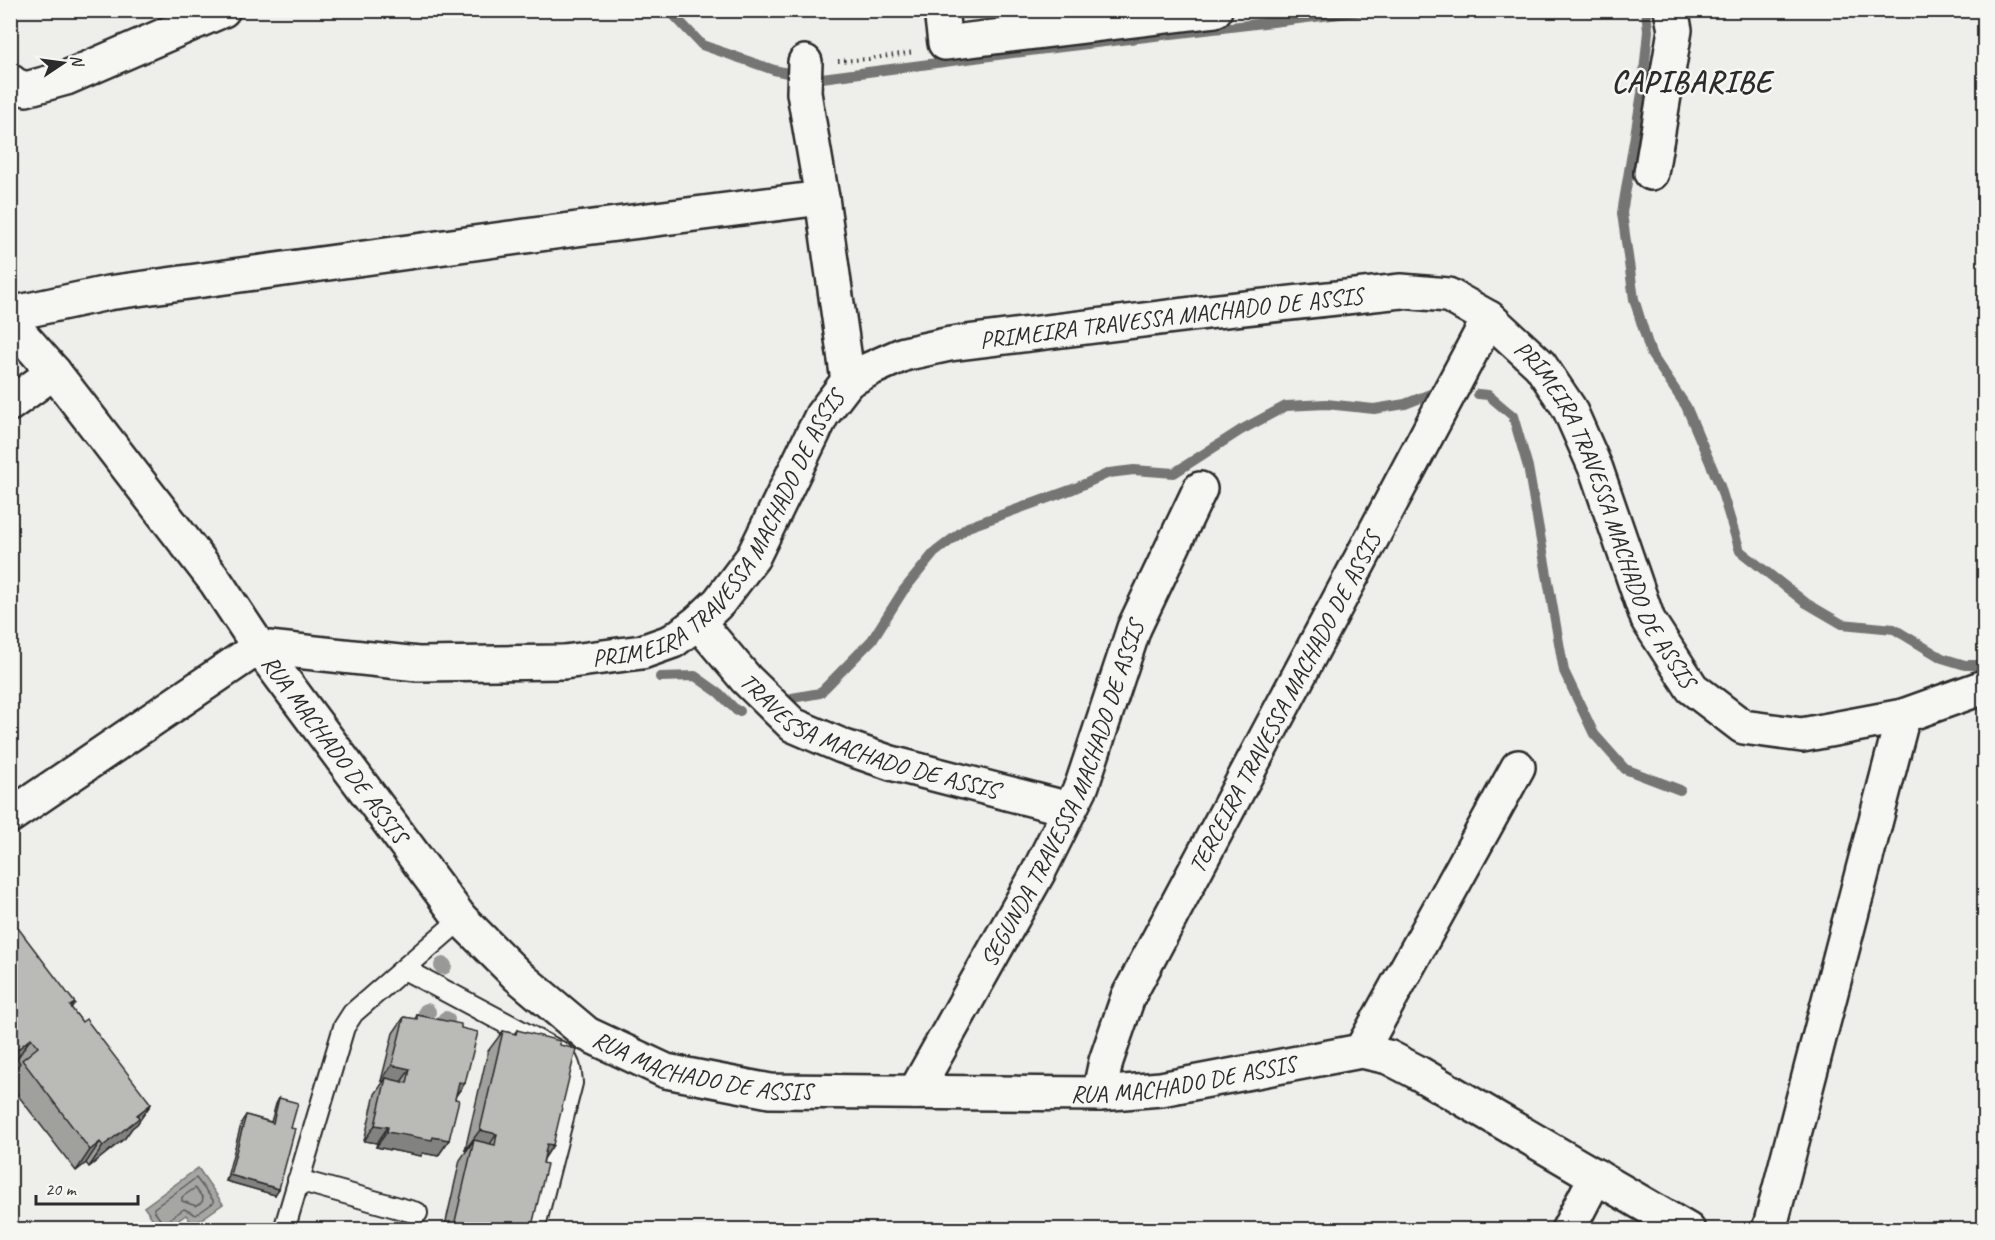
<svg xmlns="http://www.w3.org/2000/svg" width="1995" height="1240" font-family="Caveat,sans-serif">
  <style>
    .water { fill: #a6a6a3; stroke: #757573; stroke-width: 1.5 }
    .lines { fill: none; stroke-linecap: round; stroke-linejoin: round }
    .shore { stroke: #5c5c5b; stroke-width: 1.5 }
    .stream { stroke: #757573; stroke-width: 10 }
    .lane-casing { stroke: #2b2b2b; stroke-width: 24 }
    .street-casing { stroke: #2b2b2b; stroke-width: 38 }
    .path { stroke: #2b2b2b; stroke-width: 4; stroke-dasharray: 1.5 4.5; stroke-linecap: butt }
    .lane { stroke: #f6f6f2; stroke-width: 20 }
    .street { stroke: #f6f6f2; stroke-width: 33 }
    .tree { fill: #999997 }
    .wall { fill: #a0a09d; stroke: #2b2b2b; stroke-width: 1.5 }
    .shaded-wall { fill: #828280; stroke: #2b2b2b; stroke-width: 1.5 }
    .building { fill: #babab7; stroke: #2b2b2b; stroke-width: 1.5 }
    .labels { text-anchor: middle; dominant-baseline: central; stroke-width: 5; stroke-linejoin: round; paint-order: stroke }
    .street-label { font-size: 24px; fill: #2b2b2b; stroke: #f6f6f2 }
    .district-label { font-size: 30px; font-weight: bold; letter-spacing: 1.5px; fill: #2b2b2b; stroke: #f6f6f2 }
  </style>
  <rect width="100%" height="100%" fill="#eeeeea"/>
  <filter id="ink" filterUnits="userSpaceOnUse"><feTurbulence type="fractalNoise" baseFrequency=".0167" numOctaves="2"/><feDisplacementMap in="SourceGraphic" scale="12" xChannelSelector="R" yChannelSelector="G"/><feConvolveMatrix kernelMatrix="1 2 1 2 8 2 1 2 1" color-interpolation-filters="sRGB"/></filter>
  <g filter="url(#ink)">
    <!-- water -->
    <path class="water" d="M198,1168L223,1204L193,1225L186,1215L165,1229H160L144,1207Z"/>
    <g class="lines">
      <!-- shore -->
      <path class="shore" d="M196,1178L213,1200V1203L196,1215L184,1209L165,1222H162L154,1211V1208Z
        M195,1188L203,1198L202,1202L196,1206L182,1201V1197Z"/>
      <!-- stream -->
      <path class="stream" d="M669,10L702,45L774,70L814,79L1037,50L1373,10
        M1646,10L1648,31L1642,93L1622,213L1634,299L1651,354L1686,406L1720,486L1740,551L1806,603L1842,624L1894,629L1942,658L1965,665H1984
        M1478,394L1488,395L1513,416L1528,467L1564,671L1594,734L1625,769L1680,790
        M660,677L695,676L719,693L737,711H740
        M1983,691L1984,712
        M792,698L820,693L872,640L903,591L934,553L968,527L1073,489L1109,473L1134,470L1174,473L1241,430L1286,406L1326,404L1374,409L1405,404L1433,393"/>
      <!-- lane casing -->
      <g class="lane-casing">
        <path id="lane" d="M404,969L562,1053C570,1063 571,1070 572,1083L534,1230
          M298,1180L417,1213
          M284,1230L344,1027L353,1013L461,919"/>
      </g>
      <!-- street casing -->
      <g class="street-casing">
        <g id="street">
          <path d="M941,10L945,43L1215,10"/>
          <path d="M805,62L804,93L822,198L848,381"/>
          <path d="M10,81L15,85L26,89L66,78L223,10"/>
          <path d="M1651,173L1675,30L1671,10"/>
          <path d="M10,314L108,293L577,229L822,198"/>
          <path id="s1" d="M10,322L54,372L216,582L259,647L461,919L518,976L587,1034L666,1071L770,1091L1099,1094L1161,1089L1361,1051L1388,1057L1415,1071L1688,1230"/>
          <path d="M10,404L54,372"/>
          <path id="s2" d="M698,622L746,679L793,725L842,746L891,763L1069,809"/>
          <path id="s3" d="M10,816L259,647L418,664L564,662L642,652L673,641L698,622L719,602L753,557L822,415L848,381L870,369L904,354L950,344L1208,312L1401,291L1448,295L1489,318L1540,365L1569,408L1596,469L1648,620L1692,688L1743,727L1802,735L1903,716L1984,687"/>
          <path d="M1361,1051L1518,767"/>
          <path id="s4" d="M915,1092L1038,873L1082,785L1134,628L1200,489"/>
          <path id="s5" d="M1099,1094L1106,1061L1128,997L1489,318"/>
          <path d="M1568,1230L1596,1176"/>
          <path d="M1769,1230L1903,716"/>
        </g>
      </g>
      <!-- path -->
      <path class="path" d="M838,61L869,59L914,52"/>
      <!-- lane -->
      <use href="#lane" class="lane"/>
      <!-- street -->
      <use href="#street" class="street"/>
    </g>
    <!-- trees -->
    <g class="tree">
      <circle cx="443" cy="966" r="9"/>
      <circle cx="427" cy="1012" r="9"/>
      <circle cx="446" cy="1020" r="9"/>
    </g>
    <!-- wall -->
    <path class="wall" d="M10,927L75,1003L71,1008L82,1022L151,1104L137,1124L132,1128L125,1138L89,1167L86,1163L76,1171L10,1085V1076L20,1063L17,1059L10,1064Z
      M417,1015L461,1028L465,1083L455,1097L449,1140L438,1156L423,1153L421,1156L376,1147L377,1143L364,1141L375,1094L384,1081H381L393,1033L404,1017L415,1019Z
      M517,1030L553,1145L544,1159L531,1230H444L460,1160L467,1150H465L488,1051L503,1031L514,1034Z
      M279,1098L291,1128L275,1195L226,1181L242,1121L246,1115L271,1122L276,1104Z"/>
    <!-- shaded-wall -->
    <path class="shaded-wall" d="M31,1038L17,1059L10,1064V1059L17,1050Z
      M392,1065L410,1069L399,1085L386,1078L384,1081H381Z
      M459,1082L465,1083L453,1099Z
      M151,1104L137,1124L132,1128L125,1138L89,1167L103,1146L137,1115Z
      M375,1125L388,1127L377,1143L364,1141Z
      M480,1130L497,1134L483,1154L474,1140L467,1150H465Z
      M387,1132L433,1137L449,1140L438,1156L423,1153L421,1156L376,1147Z
      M100,1142L86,1163L76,1171L90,1150Z
      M547,1144L553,1145L539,1166Z
      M230,1175L279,1189L275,1195L226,1181Z"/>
    <!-- building -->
    <path class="building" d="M15,924L75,1003L70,1006L82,1022L86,1019L151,1104L137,1115L139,1118L103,1146L100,1142L90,1150L22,1060L38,1047L31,1038L17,1050L10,1042V927Z
      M417,1015L461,1024V1028L478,1032L465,1083L459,1082L455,1099L459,1100L449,1140L433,1137L432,1140L387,1132L388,1127L375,1125L386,1078L407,1083L410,1069L392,1065L404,1017L417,1019Z
      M517,1030L560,1041V1045L576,1049L553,1145L547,1144L543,1163L547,1164L531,1230H453L474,1140L495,1145L497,1134L480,1130L503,1031L516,1034Z
      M279,1098L298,1103L291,1128L295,1129L279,1189L230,1175L246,1115L273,1123Z"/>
  </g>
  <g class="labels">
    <!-- street labels -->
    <g class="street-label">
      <text stroke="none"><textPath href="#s3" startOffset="1368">PRIMEIRA TRAVESSA MACHADO DE ASSIS</textPath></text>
      <text stroke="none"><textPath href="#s3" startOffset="1926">PRIMEIRA TRAVESSA MACHADO DE ASSIS</textPath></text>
      <text stroke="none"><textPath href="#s3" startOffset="828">PRIMEIRA TRAVESSA MACHADO DE ASSIS</textPath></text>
      <text stroke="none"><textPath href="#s5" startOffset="435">TERCEIRA TRAVESSA MACHADO DE ASSIS</textPath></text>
      <text stroke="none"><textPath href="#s2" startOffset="214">TRAVESSA MACHADO DE ASSIS</textPath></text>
      <text stroke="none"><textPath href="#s1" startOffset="537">RUA MACHADO DE ASSIS</textPath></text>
      <text stroke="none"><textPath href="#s4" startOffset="334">SEGUNDA TRAVESSA MACHADO DE ASSIS</textPath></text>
      <text stroke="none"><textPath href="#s1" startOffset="1041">RUA MACHADO DE ASSIS</textPath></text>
      <text stroke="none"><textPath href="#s1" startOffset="1527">RUA MACHADO DE ASSIS</textPath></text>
    </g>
    <!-- district labels -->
    <g class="district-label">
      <text x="1692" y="82">CAPIBARIBE</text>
    </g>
  </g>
  <!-- margin -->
  <rect width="1995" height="1240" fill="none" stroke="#f6f6f2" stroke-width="36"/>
  <rect x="18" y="18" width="1959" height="1204" fill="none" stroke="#2b2b2b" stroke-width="2" filter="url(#ink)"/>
  <!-- north arrow -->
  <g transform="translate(63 63) rotate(77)" stroke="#f6f6f2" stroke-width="4.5" paint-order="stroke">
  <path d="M0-4.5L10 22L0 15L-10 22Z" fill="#2b2b2b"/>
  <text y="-9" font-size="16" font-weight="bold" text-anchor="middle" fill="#2b2b2b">N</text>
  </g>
  <!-- scale -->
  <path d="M36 1195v9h102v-9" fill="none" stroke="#2b2b2b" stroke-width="3"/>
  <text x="45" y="1195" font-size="18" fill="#2b2b2b" stroke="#f6f6f2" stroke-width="4.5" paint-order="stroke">20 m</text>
</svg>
